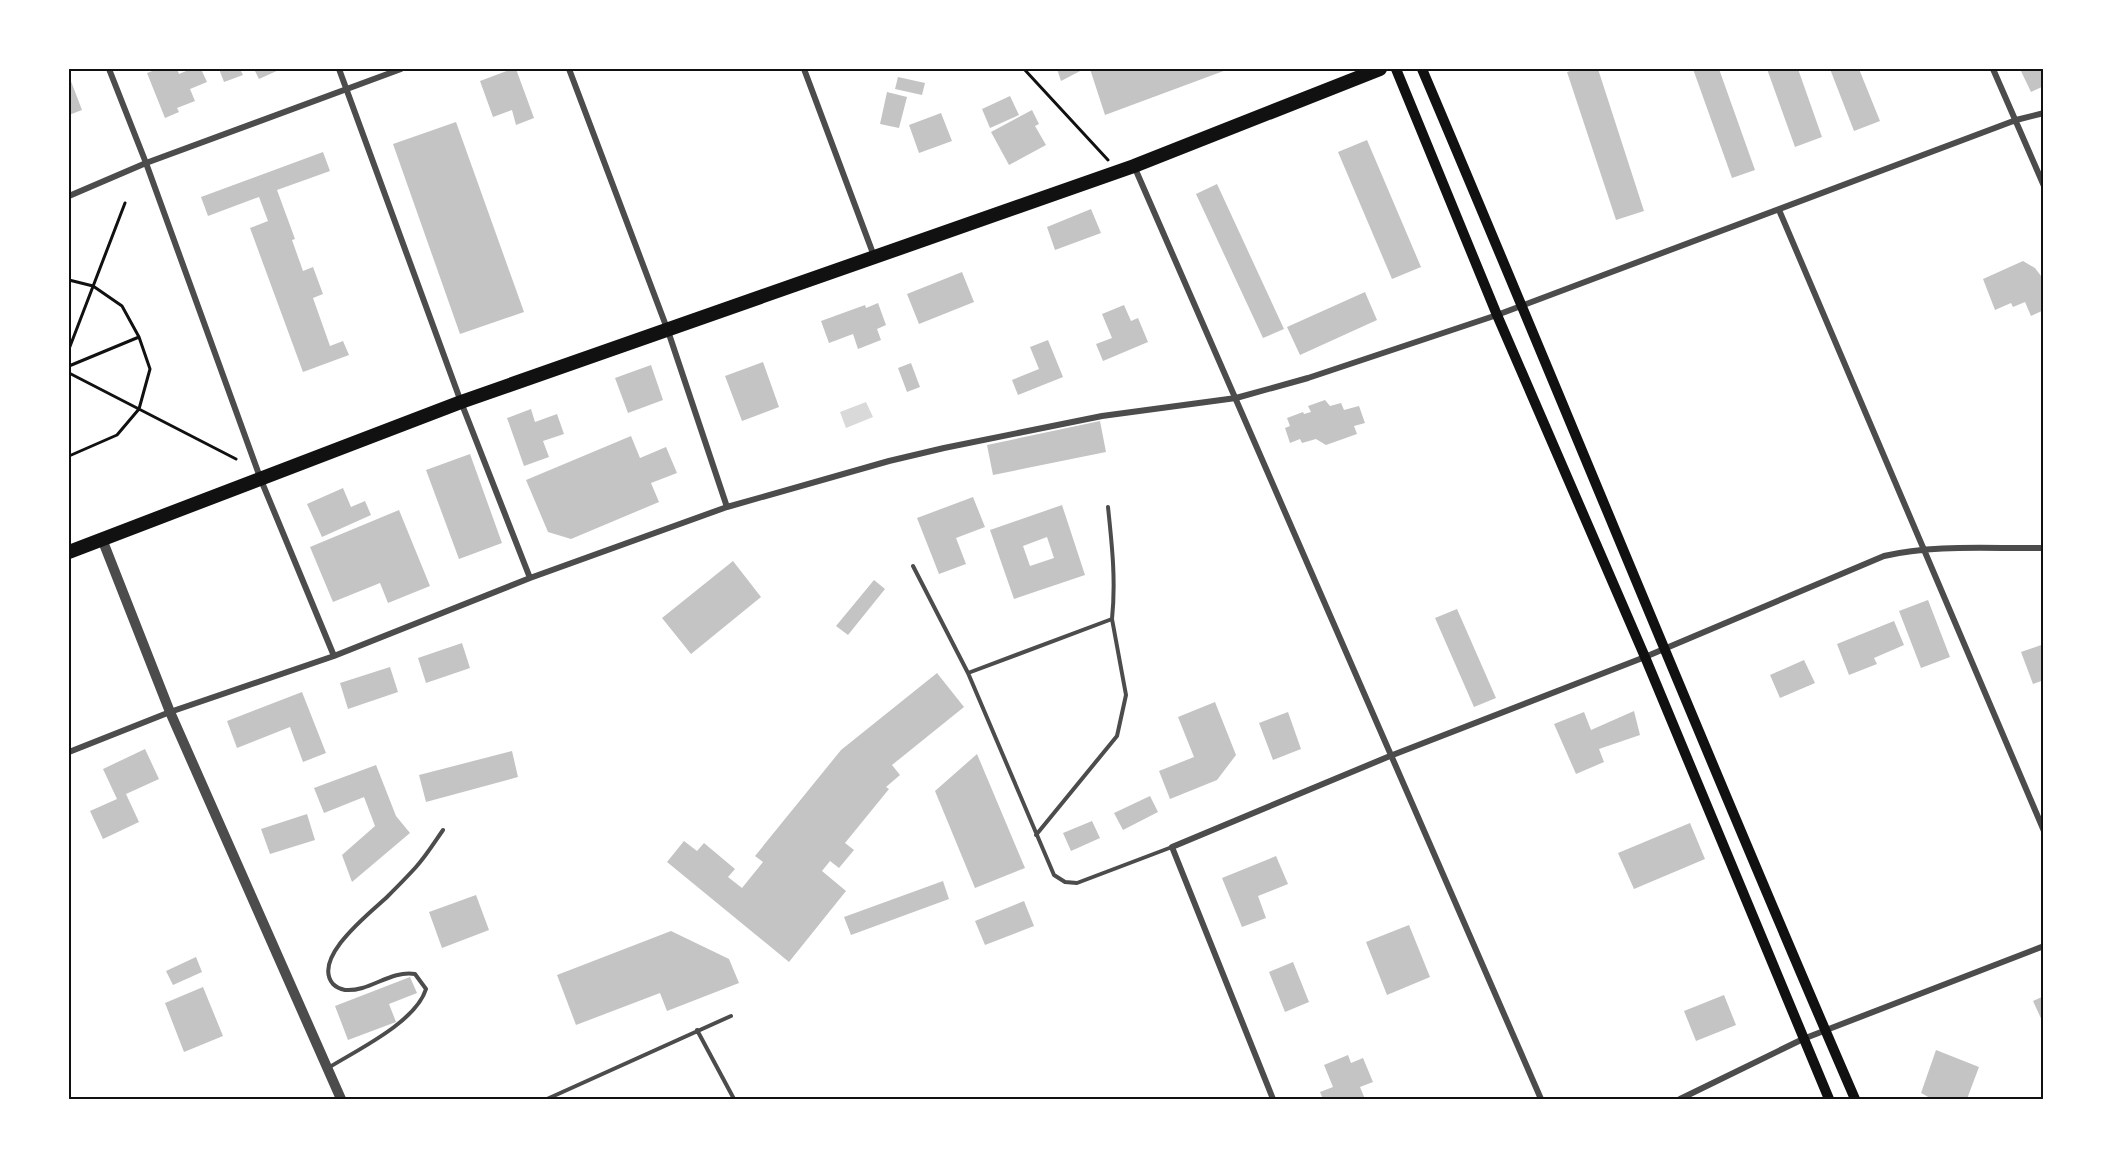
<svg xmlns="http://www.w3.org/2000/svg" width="2113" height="1168" font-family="'DM Sans',sans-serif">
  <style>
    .water { fill: #d9d9d9 }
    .building { fill: #c4c4c4; fill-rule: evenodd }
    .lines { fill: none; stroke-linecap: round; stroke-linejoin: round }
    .path { stroke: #111; stroke-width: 3 }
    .service { stroke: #4c4c4c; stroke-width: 4 }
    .minor { stroke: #4c4c4c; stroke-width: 6 }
    .tertiary { stroke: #4c4c4c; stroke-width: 10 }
    .secondary { stroke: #111; stroke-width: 10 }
    .trunk { stroke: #111; stroke-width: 14 }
    .neatline { fill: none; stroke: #111; stroke-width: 2 }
  </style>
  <rect width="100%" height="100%" fill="#fff"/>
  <!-- water -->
  <path class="water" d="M866,402L873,417L846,428L840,412Z"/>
  <!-- building -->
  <path class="building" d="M158,69H177L179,74L191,69H201L207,82L190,89L195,101L177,108L179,112L165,118L147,73Z
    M219,69H240L243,75L224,82Z
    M254,69H281L259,79Z
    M512,69H516L534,118L516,125L512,110L493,117L480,81Z
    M1057,69H1084L1061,81Z
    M1090,69H1229L1105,115Z
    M1577,69H1598L1644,211L1616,220L1567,72Z
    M1693,69H1719L1755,170L1732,178Z
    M1767,69H1798L1822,137L1795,147Z
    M1830,69H1859L1880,121L1854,131Z
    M2020,69H2044V86L2031,92Z
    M69,76L82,110L69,115Z
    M898,77L925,83L922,95L895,89Z
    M887,92L907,97L899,128L880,124Z
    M1010,96L1019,115L990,128L982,109Z
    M1032,110L1039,124L1035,126L1046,145L1009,165L991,132Z
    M941,113L952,141L919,153L909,125Z
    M456,122L524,312L460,334L393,144Z
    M1367,140L1421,267L1392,279L1338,152Z
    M323,152L330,171L277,190L295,239L292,240L303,271L313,267L323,294L313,298L330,346L343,341L349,355L303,372L250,228L268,221L259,197L208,216L201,197Z
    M1217,184L1284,329L1263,338L1196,194Z
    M1091,209L1101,233L1055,250L1047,227Z
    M2023,261L2035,268L2044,280V310L2031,316L2025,302L2013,307L2011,303L1995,310L1983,279Z
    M962,272L974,302L919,324L907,294Z
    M1365,292L1377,320L1300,355L1287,327Z
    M878,303L886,325L877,329L881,340L858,349L853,334L829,343L821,321L865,305L866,308Z
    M1124,305L1131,321L1138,318L1148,342L1103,361L1096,344L1112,338L1102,314Z
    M1048,340L1063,377L1018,395L1012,380L1039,369L1030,347Z
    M763,362L779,407L742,421L725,376Z
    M911,363L920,387L907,392L898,368Z
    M651,365L663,400L628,413L615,378Z
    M1325,400L1330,406L1341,403L1344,410L1359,406L1365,423L1354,426L1357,434L1326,445L1316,439L1302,443L1300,439L1290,443L1285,428L1290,426L1287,418L1303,412L1304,414L1311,412L1308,406Z
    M531,409L535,422L557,414L564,434L543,441L549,457L524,466L507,418Z
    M1100,421L1106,452L993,475L987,445Z
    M631,436L640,458L666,447L677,473L651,483L659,502L571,539L548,532L526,480Z
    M470,454L502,543L459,559L426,470Z
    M343,488L351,507L365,501L371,515L322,537L307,504Z
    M973,497L985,527L956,538L966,564L939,574L917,518Z
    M1062,505L1085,575L1014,599L990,530ZM1047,537L1054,558L1030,566L1023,546Z
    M399,510L430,586L388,603L380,583L333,602L310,547Z
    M733,561L761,597L691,654L662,618Z
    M874,580L885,589L848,635L836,626Z
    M1928,600L1950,657L1921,668L1899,611Z
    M1457,609L1496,698L1474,707L1435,618Z
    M1894,621L1904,645L1874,658L1877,664L1849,675L1837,644Z
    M462,643L470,668L426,683L418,658Z
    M2044,644V680L2033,684L2021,652Z
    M1804,660L1815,683L1780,698L1770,675Z
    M390,667L398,692L348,709L340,683Z
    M937,673L964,707L892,765L900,775L886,787L889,789L845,843L854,850L839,868L830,861L822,871L846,891L789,962L667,862L684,841L697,851L704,843L735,869L728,877L742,888L763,862L755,856L841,750Z
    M302,692L326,753L303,762L290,727L237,748L227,721Z
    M1215,702L1236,755L1217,780L1170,799L1159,771L1194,757L1178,717Z
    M1634,711L1640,735L1599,749L1604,762L1576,774L1554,724L1584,712L1591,730Z
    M1288,712L1301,749L1273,760L1259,723Z
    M145,749L159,779L126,794L139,822L103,839L90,811L117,799L103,769Z
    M512,751L518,777L426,802L419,775Z
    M977,754L1025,868L975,888L935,791Z
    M376,765L396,816L410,833L352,882L342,855L375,826L364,797L324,813L314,788Z
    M1150,796L1158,812L1123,830L1114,813Z
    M307,814L315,840L270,854L261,829Z
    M1092,821L1100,838L1071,851L1063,833Z
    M1690,823L1705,859L1634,889L1618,853Z
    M1276,856L1288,884L1258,896L1266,918L1242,927L1222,878Z
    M943,881L949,899L851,935L844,917Z
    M476,895L489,930L442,948L429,912Z
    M1024,901L1034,926L985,945L975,921Z
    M1409,925L1430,977L1387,995L1366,942Z
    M671,931L729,959L739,983L667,1011L660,993L576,1025L557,975Z
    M196,957L202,972L173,985L166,971Z
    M1293,962L1309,1002L1285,1012L1269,972Z
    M410,977L417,993L389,1004L396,1022L348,1040L335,1006Z
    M203,987L223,1036L184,1052L165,1003Z
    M1724,995L1736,1025L1696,1041L1684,1011Z
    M2044,996V1025L2033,1001Z
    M1936,1050L1979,1067L1967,1099L1951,1097L1950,1099H1932L1921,1093Z
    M1348,1055L1351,1063L1363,1058L1373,1082L1360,1087L1365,1099H1323L1320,1092L1333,1087L1324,1065Z"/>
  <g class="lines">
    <!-- path -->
    <path class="path" d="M1024,69L1108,160
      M69,280L93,286L122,306L139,337L150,369L139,409L117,435L69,456
      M69,349L125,203
      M69,366L139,337
      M69,373L236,459"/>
    <!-- service -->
    <path class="service" d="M1108,507C1112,545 1116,581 1112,619
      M913,566L968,673L1054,875L1065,882L1077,883L1172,847
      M968,673L1112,619L1126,695L1117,736L1036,835
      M697,1030L734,1099
      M328,1068C357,1050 416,1022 426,989L415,974C390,970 370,992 345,990C340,989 336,987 333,984C311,958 371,912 387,897C397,887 407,877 416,867C426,856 434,843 443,830
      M547,1099L731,1016"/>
    <!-- minor -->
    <path class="minor" d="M109,69L146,163L261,480L334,656
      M339,69L461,402L530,578
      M569,69L668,331L727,507
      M804,69L874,256
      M1993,69L2044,186
      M1134,166L1541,1099
      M69,196L146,163L401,69
      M1779,210L2044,831
      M69,752L170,712L334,656L530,578L727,507L889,461L944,448L1102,416L1236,398L1308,378L1497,315L2016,120L2044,113
      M1273,1099L1172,847L1390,756L1645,657L1884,556C1935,544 1992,549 2044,548
      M1680,1099L1803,1039L2044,946"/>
    <!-- tertiary -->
    <path class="tertiary" d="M102,539L170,712L341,1099"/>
    <!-- secondary -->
    <path class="secondary" d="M1396,69L1497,315L1645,657L1829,1099
      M1422,69C1568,412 1707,758 1855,1099"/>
    <!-- trunk -->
    <path class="trunk" d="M69,552L461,402L1134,166L1380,69"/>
  </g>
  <!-- border -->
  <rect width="2113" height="1168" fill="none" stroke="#ffffff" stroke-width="141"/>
  <rect x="70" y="70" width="1972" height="1028" class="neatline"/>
</svg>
